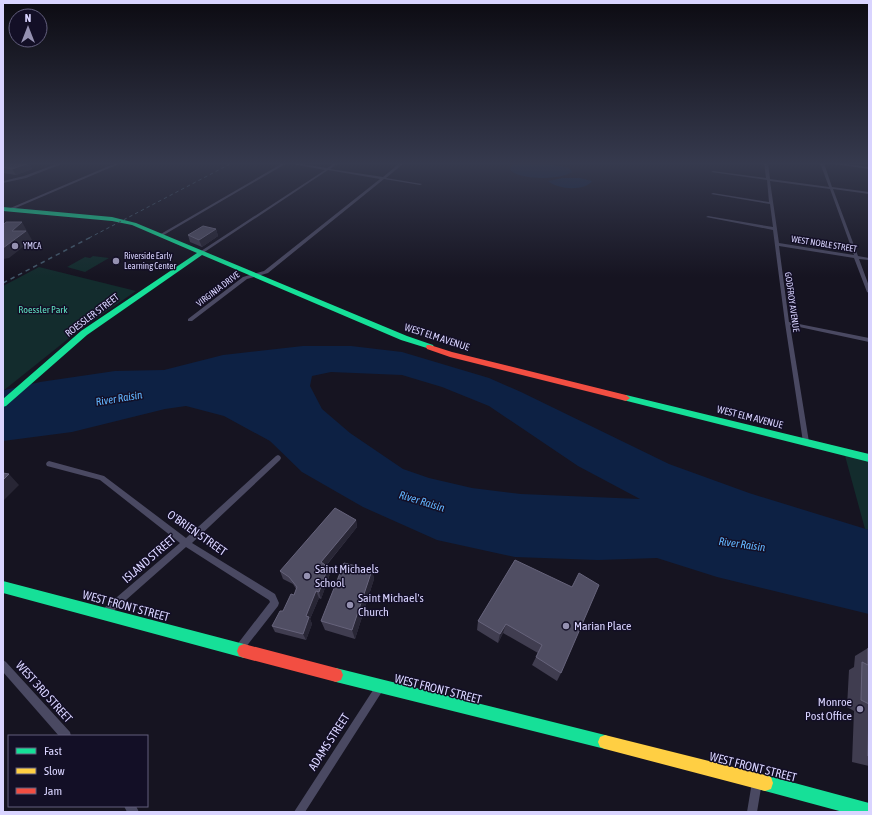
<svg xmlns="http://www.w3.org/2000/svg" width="872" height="815" font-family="'Asap Condensed',sans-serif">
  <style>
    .green { fill: #132c2d }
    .water { fill: #0d2144; fill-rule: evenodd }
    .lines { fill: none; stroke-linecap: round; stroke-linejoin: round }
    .street { fill: #4a4962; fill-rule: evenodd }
    .fast { fill: #16e098; fill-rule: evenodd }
    .slow { fill: #ffcf43; fill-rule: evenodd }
    .jam { fill: #f24e42; fill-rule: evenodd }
    .rail-far1 { stroke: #43596b; stroke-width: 1; stroke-dasharray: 3.5 3; stroke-linecap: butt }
    .rail { stroke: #43596b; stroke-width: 1.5; stroke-dasharray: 4.5 4; stroke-linecap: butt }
    .wall { fill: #403d50 }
    .shaded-wall { fill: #282635 }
    .building { fill: #504e63; stroke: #66637b }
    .poi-dot { fill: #9591b1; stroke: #130f26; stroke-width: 1.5 }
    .labels { text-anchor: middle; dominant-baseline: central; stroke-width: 3; stroke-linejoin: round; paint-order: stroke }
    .far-street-label { font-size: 9px; fill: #d9d4ff; stroke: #130f26 }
    .far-poi-label { font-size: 9px; fill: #d9d4ff; stroke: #130f26; text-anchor: start }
    .park-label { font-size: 10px; fill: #5fe0c0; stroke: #130f26 }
    .street-label { font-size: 10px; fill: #d9d4ff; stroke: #130f26 }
    .water-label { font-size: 11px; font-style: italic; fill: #62b6ff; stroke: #130f26 }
    .near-street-label { font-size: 12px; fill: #d9d4ff; stroke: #130f26 }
    .near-poi-label { font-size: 12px; fill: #d9d4ff; stroke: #130f26; text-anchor: start }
  </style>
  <rect width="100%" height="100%" fill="#161421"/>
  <!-- green -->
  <path class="green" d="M93,256L109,258L85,272L67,267L85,257L90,258Z
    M39,267L136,291L78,331L3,391V286Z
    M844,452L869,458V530L865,529Z"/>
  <!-- water -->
  <path class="water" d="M513,163H543L569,168L572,172C561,180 522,180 511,171L510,169Z
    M563,178H580L592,181C584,192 557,189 548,181Z
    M303,346H351L402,352L489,378L521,392L669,464L749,493L869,530V614L717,577L657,558L598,560L515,557L437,540L363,507L302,472L270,441L224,416L186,406L165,409L72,432L3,441V391L5,390L40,382L115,371L164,370L223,355ZM331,372L402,375L442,387L489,406L578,466L640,499L521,494L472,488L429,478L403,469L350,433L322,409L310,386L312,376Z"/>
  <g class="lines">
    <!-- street -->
    <path class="street" d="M59,163H64L26,178L3,183V181L24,176Z
      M116,163H121L11,210L8,209Z
      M283,163H287L162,236L159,235Z
      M287,163H295L327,168L335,163H339L330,169L383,177L400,163H404L386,178L422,184L420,185L384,179L268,273L247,279L192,321H188V319L243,277L264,271L380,179L328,170L203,253H201V251L325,170Z
      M764,163H768L770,179L829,187L820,163H824L832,187L869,192V194L833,189L858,256L869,258V260L859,259L869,286V293L867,292L854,258L779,246L789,322L869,338V342L790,325L809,442L808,444H804L803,442L785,323L773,230L706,217L708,216L773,227L770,204L711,194L713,193L769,202L767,180L711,172L713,171L766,178ZM770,181L830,189L854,255L779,243Z
      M827,163H836L869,167V169Z
      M278,455L280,456L281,458L280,460L192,543L275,594L279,603L278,606L242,652L239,653L236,652L235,649L236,646L270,602L269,600L186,547L109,615L106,616L103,615L102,612L103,609L180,543L100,480L47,466L46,464L47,462L49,461L104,476L186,538L276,456Z
      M3,660L6,662L70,732L71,736H59L3,672Z
      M380,682L383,684L385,687L383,690L305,812H294L377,684Z
      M757,777L761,778L762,782L757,812H747L752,782L753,778Z
      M124,806H136L139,812H127Z"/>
    <!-- fast -->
    <path class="fast" d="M3,207L112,217L136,223L407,336L433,345L434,347L430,349L401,340L202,255L87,335L6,406L3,407V399L81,331L197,253L132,225L112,221L3,211Z
      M626,395L869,454V462L623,400L622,398L623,396Z
      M3,581L244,644L249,646L251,651L249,656L244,658L3,593Z
      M336,668L605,735L610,737L612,742L610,747L605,749L336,682L331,680L329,675L331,670Z
      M765,775L869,803V812H843L765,791L759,789L757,783L759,777Z"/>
    <!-- slow -->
    <path class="slow" d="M605,735L765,775L771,777L773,783L771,789L765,791L605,749L600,747L598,742L600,737Z"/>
    <!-- jam -->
    <path class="jam" d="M427,345H430L452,352L626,395L630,398L626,401L450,357L427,349L426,347Z
      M244,644L336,668L341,670L343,675L341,680L336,682L244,658L239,656L237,651L239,646Z"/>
    <!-- rail-far1 -->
    <path class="rail-far1" d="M89,238L232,163"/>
    <!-- rail -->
    <path class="rail" d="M3,283L91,237"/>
  </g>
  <!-- wall -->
  <path class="wall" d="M3,163H29L32,169L16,175L3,173Z
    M216,229L218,236L202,247L190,242L188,235Z
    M356,520L357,527L326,566L328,567L330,574L321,599L319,598L310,619L312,624L306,640L275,632L272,626L283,611L294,595L296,589L293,584L283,579L280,571Z
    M515,560L561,673L557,681L532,665L538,653L503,633L498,643L477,630L478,621Z
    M372,570L374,579L355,639L325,630L321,621Z
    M868,648H869V766L852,762L854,711L847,707L849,670L854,667L855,656Z"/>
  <!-- shaded-wall -->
  <path class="shaded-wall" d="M29,163L32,169L16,175L12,169Z
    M22,222L32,240L9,258L3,259V248L12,231Z
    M216,229L218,236L202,247L199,240Z
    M9,474L19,485L3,501V480Z
    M356,520L357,527L323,569L321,562Z
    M328,567L330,574L321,599L319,592Z
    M372,570L374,579L355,639L352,630Z
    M316,591L319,598L310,619L312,624L306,640L303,634L306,616Z
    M506,624L503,633L498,643L500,634Z"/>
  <!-- building -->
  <path class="building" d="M3,163H29L12,169L3,167Z
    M6,222H22L12,231H26L3,248V225Z
    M203,226L216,229L199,240L188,235Z
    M3,473L9,474L3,480Z
    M335,508L356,520L321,562L328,567L319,592L316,591L306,616L309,617L303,634L272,626L280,611H283L291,594L294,595L297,587L289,577L280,571Z
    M515,560L572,587L579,573L599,585L561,673L536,657L542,645L506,624L500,634L478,621Z
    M344,563L372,570L352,630L321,621Z
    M868,648H869V756H868L869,704L861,700L862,662L868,665Z"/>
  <!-- sky -->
  <linearGradient id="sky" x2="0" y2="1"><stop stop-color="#0c0b12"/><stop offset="0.59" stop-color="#363a4e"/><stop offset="1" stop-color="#363a4e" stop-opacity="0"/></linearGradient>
  <rect width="872" height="277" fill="url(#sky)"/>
  <!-- markers -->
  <g class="poi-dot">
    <circle cx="15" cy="246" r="4"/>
    <circle cx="116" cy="261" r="4"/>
    <circle cx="307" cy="576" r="4"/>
    <circle cx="350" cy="605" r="4"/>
    <circle cx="566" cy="626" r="4"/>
    <circle cx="860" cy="709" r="4"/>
  </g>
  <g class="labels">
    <!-- far-street labels -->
    <g class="far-street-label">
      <text transform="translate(824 244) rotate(9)">WEST NOBLE STREET</text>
      <text transform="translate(218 289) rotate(-37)">VIRGINIA DRIVE</text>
      <text transform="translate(792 302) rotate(82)">GODFROY AVENUE</text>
    </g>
    <!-- far-poi labels -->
    <g class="far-poi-label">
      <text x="23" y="246">YMCA</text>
      <text x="124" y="256">Riverside Early<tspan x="124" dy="10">Learning Center</tspan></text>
    </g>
    <!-- park labels -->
    <g class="park-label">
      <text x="43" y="309">Roessler Park</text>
    </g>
    <!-- street labels -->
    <g class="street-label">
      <text transform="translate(92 315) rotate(-37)">ROESSLER STREET</text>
      <text transform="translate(437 337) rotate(18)">WEST ELM AVENUE</text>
      <text transform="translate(750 417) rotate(14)">WEST ELM AVENUE</text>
    </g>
    <!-- water labels -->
    <g class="water-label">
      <text transform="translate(119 398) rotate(-9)">River Raisin</text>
      <text transform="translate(422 501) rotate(17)">River Raisin</text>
      <text transform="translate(742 544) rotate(8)">River Raisin</text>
    </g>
    <!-- near-street labels -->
    <g class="near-street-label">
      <text transform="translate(197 533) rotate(35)">O'BRIEN STREET</text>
      <text transform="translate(149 559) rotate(-41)">ISLAND STREET</text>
      <text transform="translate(126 606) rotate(15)">WEST FRONT STREET</text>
      <text transform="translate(438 689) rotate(14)">WEST FRONT STREET</text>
      <text transform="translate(44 692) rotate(48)">WEST 3RD STREET</text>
      <text transform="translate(329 742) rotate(-57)">ADAMS STREET</text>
      <text transform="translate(753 767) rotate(14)">WEST FRONT STREET</text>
    </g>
    <!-- near-poi labels -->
    <g class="near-poi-label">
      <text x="315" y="569">Saint Michaels<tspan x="315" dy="14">School</tspan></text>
      <text x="358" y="598">Saint Michael's<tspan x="358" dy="14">Church</tspan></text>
      <text x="574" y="626">Marian Place</text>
      <text x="852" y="702" text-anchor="end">Monroe<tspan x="852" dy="14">Post Office</tspan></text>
    </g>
  </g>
  <!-- border -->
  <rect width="872" height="815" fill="none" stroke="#d9d4ff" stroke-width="8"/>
  <!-- legend -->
  <rect x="8" y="735" width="140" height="72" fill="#130f26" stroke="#625e7d"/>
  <rect x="16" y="748" width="20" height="6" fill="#16e098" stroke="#625e7d"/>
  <text x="44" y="755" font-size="12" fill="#d9d4ff">Fast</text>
  <rect x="16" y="768" width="20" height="6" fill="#ffcf43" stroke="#625e7d"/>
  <text x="44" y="775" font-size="12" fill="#d9d4ff">Slow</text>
  <rect x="16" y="788" width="20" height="6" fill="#f24e42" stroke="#625e7d"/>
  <text x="44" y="795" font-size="12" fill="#d9d4ff">Jam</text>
  <!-- north arrow -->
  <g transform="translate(28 28)"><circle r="19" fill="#130f26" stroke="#625e7d"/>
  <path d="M0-3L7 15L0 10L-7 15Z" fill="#9591b1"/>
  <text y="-6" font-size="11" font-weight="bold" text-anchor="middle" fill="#d9d4ff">N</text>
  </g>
</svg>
